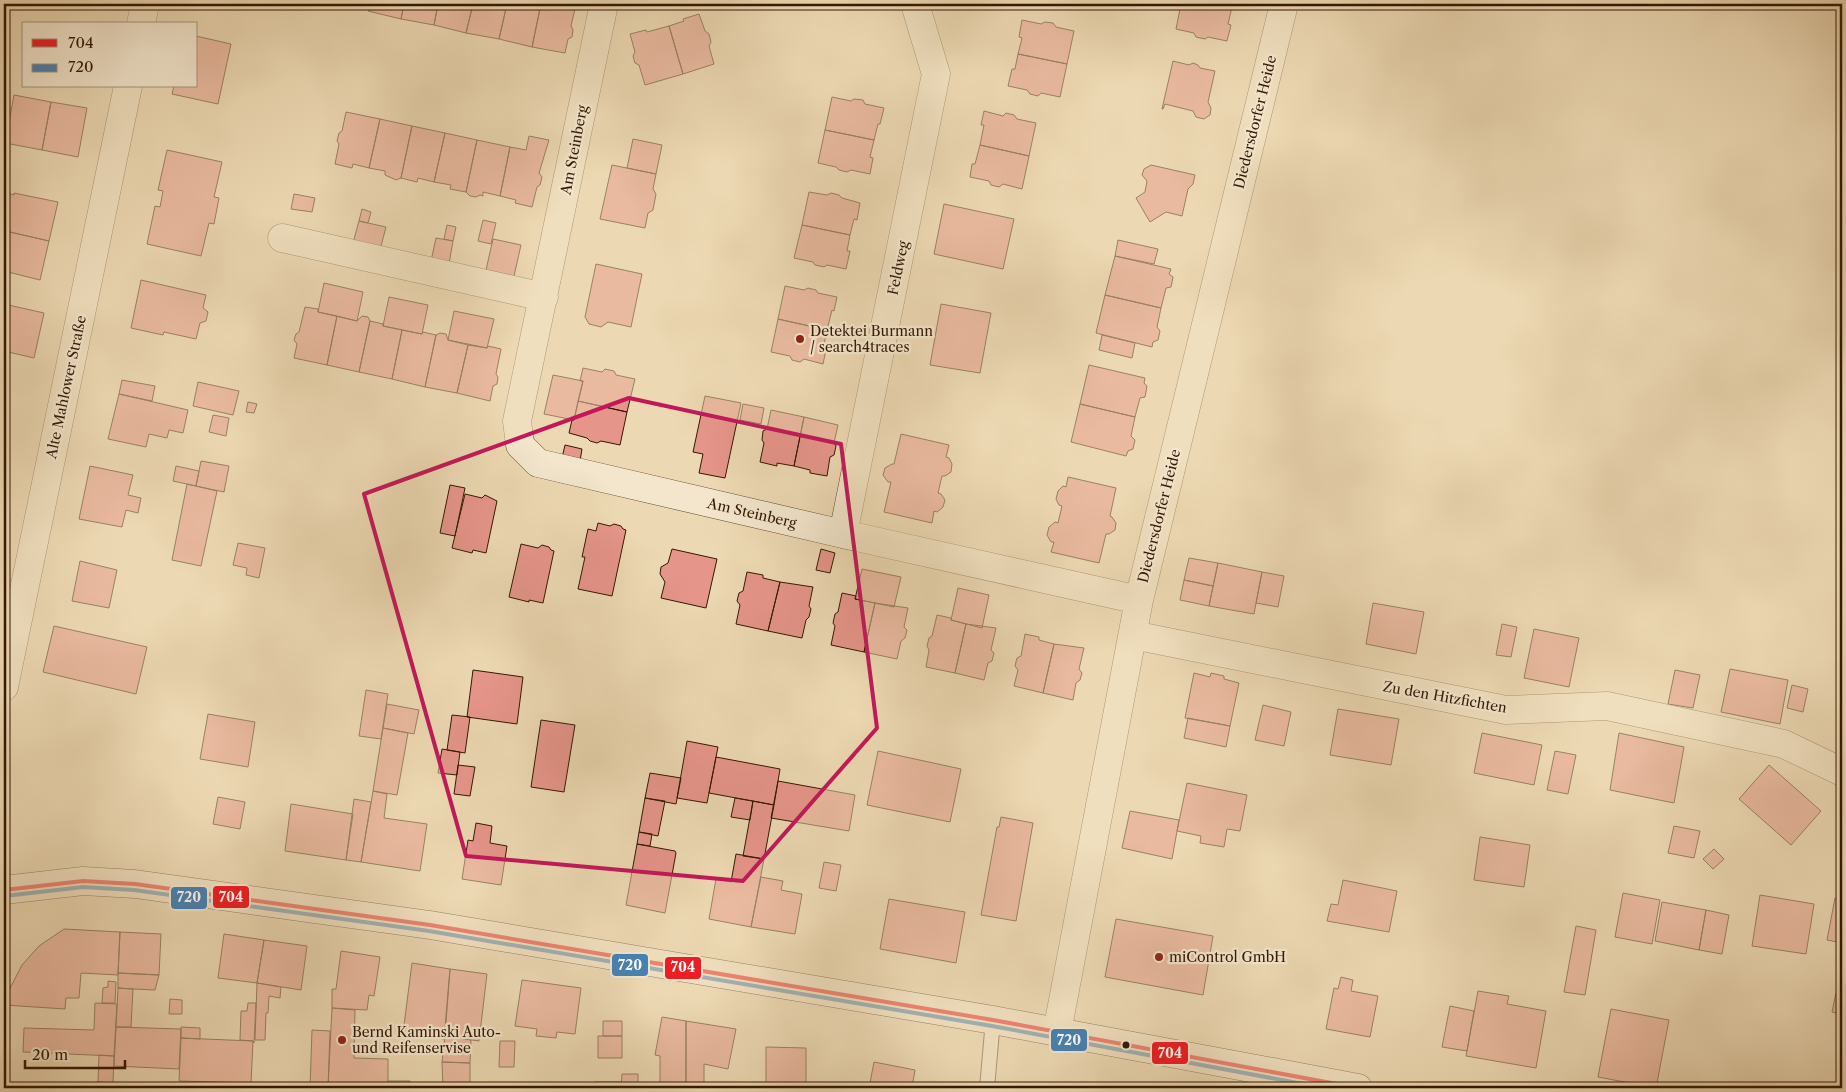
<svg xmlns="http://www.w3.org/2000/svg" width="1846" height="1092" font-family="'Libre Caslon Text',serif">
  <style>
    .building { fill: #e6958a; stroke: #341702 }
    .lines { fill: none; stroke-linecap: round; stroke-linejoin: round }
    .lane-casing { stroke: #62472e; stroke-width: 16 }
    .street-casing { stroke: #62472e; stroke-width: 29 }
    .secondary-casing { stroke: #341702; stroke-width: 29 }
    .lane { stroke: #f3e6cd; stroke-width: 14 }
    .street { stroke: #f3e6cd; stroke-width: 28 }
    .secondary { stroke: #f3e6cd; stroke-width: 28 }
    .bus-1-casing { stroke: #f3e6cd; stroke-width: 8 }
    .bus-2-casing { stroke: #f3e6cd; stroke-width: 8 }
    .bus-1 { stroke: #ee1d23; stroke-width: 4 }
    .bus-2 { stroke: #4682b4; stroke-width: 4 }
    .marked { fill: none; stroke: #c2185b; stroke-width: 4; stroke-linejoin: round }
    .poi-dot { fill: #8f2418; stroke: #f3e6cd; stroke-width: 2 }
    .bus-dot { fill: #341702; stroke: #f3e6cd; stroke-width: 2 }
    .labels { text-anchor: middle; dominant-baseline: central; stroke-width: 4.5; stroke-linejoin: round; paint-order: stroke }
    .street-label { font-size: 14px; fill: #341702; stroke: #f3e6cd }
    .poi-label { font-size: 14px; fill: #341702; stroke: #f3e6cd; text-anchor: start }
    .line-badge { stroke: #f3e6cd; stroke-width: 2 }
    .badge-label { font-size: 14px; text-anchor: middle; font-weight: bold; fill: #fff }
  </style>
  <rect width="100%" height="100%" fill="#ecd8b2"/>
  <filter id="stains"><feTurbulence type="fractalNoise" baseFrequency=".004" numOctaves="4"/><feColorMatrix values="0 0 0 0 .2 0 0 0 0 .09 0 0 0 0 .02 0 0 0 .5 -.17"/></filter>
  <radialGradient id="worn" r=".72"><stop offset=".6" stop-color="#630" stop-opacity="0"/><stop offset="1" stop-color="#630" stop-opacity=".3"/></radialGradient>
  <!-- building -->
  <path class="building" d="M370,4H404L401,19L368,11Z
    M404,4H438L434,25L401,19Z
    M438,4H473L466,33L434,25Z
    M473,4H507L499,39L466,33Z
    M507,4H541L532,47L499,39Z
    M541,4H576L571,26L573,30L572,37L568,39L565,53L532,47Z
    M1181,4H1218L1232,7L1228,24L1231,25L1227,41L1208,37L1205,39L1196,37L1194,33L1176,29Z
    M699,14L705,31L709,34L711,42L709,46L714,64L683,74L669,26L684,21L683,19Z
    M1022,20L1041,24L1045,22L1053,23L1056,27L1074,31L1067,64L1018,54L1022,38L1019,37Z
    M669,26L683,74L645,85L639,65L635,63L633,56L635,52L630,34L646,30L647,32Z
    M196,36L231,44L218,104L172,94L174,86H196Z
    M1018,54L1067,64L1060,97L1041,93L1038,96L1030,94L1027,90L1008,86L1012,69H1015Z
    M1173,61L1189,65L1193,63L1198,65L1200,68L1215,71L1208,102L1211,108L1210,115L1204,119L1196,117L1193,111L1165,104L1163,109H1162Z
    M14,95L51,102L42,150L5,143Z
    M832,97L851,101L854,99L863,100L865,104L884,108L880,124H878L874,140L825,130Z
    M51,102L87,108L78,157L42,150Z
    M984,111L1003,116L1006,113L1014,115L1017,119L1036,123L1029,156L980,145L984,125H981Z
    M346,112L380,119L369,168L353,164L352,168L335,164L339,144L337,141L339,133L342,131Z
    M380,119L412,126L401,178L396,180L385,175V171L369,168Z
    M412,126L445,133L434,182L418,178L417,182L401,178Z
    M825,130L874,140L870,157L873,158L870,174L851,170L847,172L839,170L836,167L818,163Z
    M445,133L477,140L466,192L450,189L451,185L434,182Z
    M529,136L549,140L539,173L542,177L540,185L537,187L532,207L515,203L516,200L500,196L510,147L526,150Z
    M633,139L662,145L656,174L627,168Z
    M477,140L510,147L500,196L483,192V196L480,195L476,197L470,196L466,192Z
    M980,145L1029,156L1022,189L1003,184L999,187L991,185L989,181L970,177L972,164H975Z
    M4,150L10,151L6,176L4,175Z
    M167,150L222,162L214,197L219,198L214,224L209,223L201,256L147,244L155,206L160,207L163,191L158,190Z
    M612,165L656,174L653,189L656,194L653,210L648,213L645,228L600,219Z
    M1151,165L1195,175L1193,184L1188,189L1182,216L1166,212L1150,222L1136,198L1145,192L1147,181L1142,175L1144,169Z
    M5,192L14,195V193L58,202L49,241L6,231L9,215L4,213Z
    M809,192L827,195L831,193L839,195L842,198L860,203L857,220L854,219L850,235L802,225Z
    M294,194L315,198L312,212L291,209Z
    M944,204L1014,219L1003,269L934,254Z
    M362,209L371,212L368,223L359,221Z
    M483,220L496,223L491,244L478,241Z
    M359,221L386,227L380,250L353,243Z
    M447,225L456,227L453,241L444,239Z
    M802,225L850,235L847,251H850L846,269L827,265L824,267L815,265L813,262L794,258Z
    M5,231L49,241L40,280L4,271V238Z
    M436,238L453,241L449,264L431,261Z
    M493,239L521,245L514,276L486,270Z
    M1118,240L1158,249L1154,264L1115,256Z
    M1115,256L1171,269L1169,274L1173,277L1171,287L1166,288L1161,308L1105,295Z
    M596,264L642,274L631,327L608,322L601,327L589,324L585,317Z
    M141,280L206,295L203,308L208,312L206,321L200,323L196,339L164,332L163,335L131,328Z
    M324,283L363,292L357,321L318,312Z
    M785,286L804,290L808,288L816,290L818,293L837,297L834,311L832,310L827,330L778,319Z
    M1105,295L1161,308L1157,327L1160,331L1158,340L1153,342L1152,347L1096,333Z
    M389,297L428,305L422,334L383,326Z
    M4,304L44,313L34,358L4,351Z
    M941,304L991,313L980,373L930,365Z
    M305,307L318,309V312L337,316L327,365L294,358L297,344L294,340L296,334L299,332Z
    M454,311L494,319L487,348L448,340Z
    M337,316L357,321L362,316L368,317L370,321L359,372L327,365Z
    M778,319L827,330L823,349L826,350L823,364L804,359L800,362L792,360L790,356L771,352Z
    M370,321L383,324V326L402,330L392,379L359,372Z
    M402,330L422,334L423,332L436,335L425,387L392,379Z
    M440,333L446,334L448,340L468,345L457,393L425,387L436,335Z
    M1102,335L1135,343L1132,358L1099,350Z
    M468,345L487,348L488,346L501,349L496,374L498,377L497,384L493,386L490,401L457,393Z
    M1089,365L1145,378L1144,383L1147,386L1145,397L1140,398L1135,417L1080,404Z
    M583,368L602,372L605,369L614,371L616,375L635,379L627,412L578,401L583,381H580Z
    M553,375L583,381L574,420L544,414Z
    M122,380L155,386L152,401L119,394Z
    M198,382L239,391L233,415L193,406Z
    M4,392L9,393L5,414H4Z
    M119,394L188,410L183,433L169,430L167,438L149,434L146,447L108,439Z
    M705,396L741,403L725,478L699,473L703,454L693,452Z
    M578,401L627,412L620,445L601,441L597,443L590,441L587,438L569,433L572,420H574Z
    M248,402L257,404L254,413L246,412Z
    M743,404L764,408L761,424L740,420Z
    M1080,404L1135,417L1131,436L1135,440L1133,449L1128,451L1126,456L1071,442Z
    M771,410L804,417L794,466L777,463V466L760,462L764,443L762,440L763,431L767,429Z
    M213,415L229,418L226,436L209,432Z
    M804,417L838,425L834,443L836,446L834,455L830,457L827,476L810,473V470L794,466Z
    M901,434L949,445L946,457L949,458L952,464L951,472L945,476H942L938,493L941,494L945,500L943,507L937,512L934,511L932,523L884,512L891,482H888L883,475L885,468L892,464H894Z
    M565,445L582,449L580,461L562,458Z
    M201,461L229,466L224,492L196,486Z
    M90,466L133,475L128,495L141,498L138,513L126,510L122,527L79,519Z
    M176,466L199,471L196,486L173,481Z
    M1068,477L1116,488L1110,516L1112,517L1116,523L1115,530L1109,534H1106L1099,563L1051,552L1054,542H1051L1047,535L1049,527L1055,522L1058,523L1062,506L1059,505L1056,499L1058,491L1063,486L1066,487Z
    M187,484L217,491L201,566L172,560Z
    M450,485L465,488L455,536L440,533Z
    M465,494L482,498L485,495L497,501L486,553L473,550L472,553L452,548Z
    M598,523L610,526L614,524L621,526L623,529L626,530L612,596L578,589L585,557H582L588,529L596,531Z
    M238,543L265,548L259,578L246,575L247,568L233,565Z
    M521,544L538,548L542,545L549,547L551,550L554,551L543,603L529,600V602L509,597Z
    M672,549L717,559L706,608L661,598L665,582L660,574L661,567L668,563Z
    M821,549L835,553L830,573L816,570Z
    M1189,558L1218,563L1213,586L1184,580Z
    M80,561L117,570L109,608L72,601Z
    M1218,563L1262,572L1254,614L1209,606Z
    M862,569L901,577L894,607L855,599Z
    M747,572L763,575V578L780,582L768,631L736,624L740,605L737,601L739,593L743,591Z
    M1262,572L1284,576L1278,607L1256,603Z
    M1184,580L1213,586L1209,606L1180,600Z
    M780,582L813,587L809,606L811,609L809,617L806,620L802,638L768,631Z
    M958,588L989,595L982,628L951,620Z
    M842,593L856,596L855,599L875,603L864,652L831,645L835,626L833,623L835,614L838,612Z
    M875,603L908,608L904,627L907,630L905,638L901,641L897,659L864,652Z
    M1373,603L1424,612L1416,654L1366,644Z
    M937,615L951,618V620L966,624L955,673L926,667L929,650L927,646L929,638L932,636Z
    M966,624L996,628L991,650L994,653L992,661L988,663L984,680L955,673Z
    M1502,624L1517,627L1511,657L1496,655Z
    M54,626L147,647L136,694L43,672Z
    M1534,629L1579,638L1569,687L1524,678Z
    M1025,634L1039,637V640L1054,644L1043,693L1014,686L1018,670L1015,666L1017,658L1021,656Z
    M1054,644L1084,648L1079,669L1082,673L1080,680L1076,683L1073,700L1043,693Z
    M1730,669L1788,680L1780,724L1721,712Z
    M473,670L523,677L517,724L467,717Z
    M1675,670L1700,675L1693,708L1668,704Z
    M1194,673L1210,677L1211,673L1224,676V679L1239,683L1230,726L1185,718Z
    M1792,685L1808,689L1803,712L1787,708Z
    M366,690L388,694L381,739L359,736Z
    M387,704L419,710L414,734L383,728Z
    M1263,705L1291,712L1284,746L1255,740Z
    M1338,709L1399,719L1391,765L1330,755Z
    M208,714L255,722L248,767L200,759Z
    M452,715L470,717L465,753L447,750Z
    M1188,718L1230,726L1226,747L1184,738Z
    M541,720L575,725L564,792L531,787Z
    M383,728L408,733L397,795L373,791Z
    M1482,733L1542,745L1534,785L1474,773Z
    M1619,733L1684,747L1674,803L1610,790Z
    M687,741L718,747L707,803L677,798Z
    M442,749L460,752L457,775L438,773Z
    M878,751L961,769L950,822L867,805Z
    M1555,751L1576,755L1568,794L1547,790Z
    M716,757L780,769L774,805L709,793Z
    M458,765L475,767L470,796L454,794Z
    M1769,765L1821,811L1791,845L1739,799Z
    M650,773L681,778L676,804L645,798Z
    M778,781L855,795L849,831L771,818Z
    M1187,783L1247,795L1240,831L1227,829L1224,847L1200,843L1201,836L1177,831Z
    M373,791L387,794L384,818L427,824L420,871L361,862Z
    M218,797L245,802L240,829L213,824Z
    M645,798L665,801L658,836L639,832Z
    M735,798L753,801L750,820L731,817Z
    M354,799L371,802L361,862L346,860Z
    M753,801L774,805L764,859L743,856Z
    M291,804L353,814L346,860L285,851Z
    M1130,811L1179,820L1172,859L1122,848Z
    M1001,817L1033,823L1016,921L981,915L997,827H999Z
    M476,823L492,826L490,843L507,846L501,885L462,879L468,840L473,841Z
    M1674,826L1700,831L1694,858L1668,853Z
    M639,832L652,834L650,846L637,844Z
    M1480,837L1530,845L1524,887L1474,880Z
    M637,844L675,851L676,853L665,913L626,905Z
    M1714,849L1724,859L1713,869L1703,859Z
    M736,854L764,859L751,927L709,919L716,879L731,882Z
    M824,862L841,865L836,891L819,888Z
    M761,877L783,881L781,890L802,894L795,934L751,927Z
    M1343,880L1397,891L1389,932L1327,921L1331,904L1338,905Z
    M1623,893L1660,900L1652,944L1615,937Z
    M1760,895L1814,904L1806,954L1752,946Z
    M1835,898L1842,900V943L1827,940Z
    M889,899L965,912L956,963L880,949Z
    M1662,902L1706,910L1699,950L1655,941Z
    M1706,910L1729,915L1722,954L1699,950Z
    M1116,919L1213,936L1203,995L1105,977Z
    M1576,926L1596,930L1585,995L1564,992Z
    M64,929L120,932L118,975L81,973L79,998H66L65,1009L4,1005V1000L22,965L39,946Z
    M120,932L161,934L159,975L118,973Z
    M224,934L264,940L257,983L218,978Z
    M264,940L307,946L301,990L257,983Z
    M341,951L380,957L374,996L369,995L367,1010L332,1008V989H336Z
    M412,963L450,969L444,1039L403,1033Z
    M450,969L487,974L479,1041L445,1036Z
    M118,973L159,975L155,990L133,989L118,988Z
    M1341,977L1353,980L1351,991L1378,996L1370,1037L1326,1029L1334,988L1338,989Z
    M522,980L581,988L575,1034L557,1032L556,1038L536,1036L537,1029L515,1026Z
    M108,981L116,982L115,1003H102L103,988L108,987Z
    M257,983L281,987L280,998L269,996L268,1013H266L265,1040H255Z
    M118,988L133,989L131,1027H116Z
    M1478,991L1509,996L1507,1004L1546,1011L1536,1068L1466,1056Z
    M1836,993L1842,995V1014L1832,1012Z
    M170,999L182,1000V1014H169Z
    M95,1003L117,1004L114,1056L23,1052L24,1028L94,1030Z
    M248,1003H256L254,1043L253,1041L240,1040L241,1011H247Z
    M1450,1006L1474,1011L1467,1051L1442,1047Z
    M332,1008L355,1010L354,1058L388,1059V1088H328Z
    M1611,1009L1669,1020L1656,1088L1598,1077Z
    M662,1017L686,1021V1088H660V1056L655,1055Z
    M603,1021H622V1036H603Z
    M686,1021L736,1029L728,1069L704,1064V1088H686Z
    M116,1027L181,1029L179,1069L114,1066Z
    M181,1027L200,1028V1039L181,1038Z
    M312,1030L330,1031L328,1088H310Z
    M445,1036L471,1040L470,1063L442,1062Z
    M598,1036H622V1058H598Z
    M181,1038L253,1041L251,1083L179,1081Z
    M500,1041H515L514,1067H499Z
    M766,1047L806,1048V1088H769V1084H766Z
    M99,1055L114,1056L113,1083L98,1082Z
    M442,1062L470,1063V1088H443Z
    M874,1062L915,1070L912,1088H869Z
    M622,1074H638V1088H621Z
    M388,1081H410L409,1088H388Z
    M595,1082H621V1088H595Z"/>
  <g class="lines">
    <!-- lane casing -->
    <g class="lane-casing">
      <path id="lane" d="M987,1088L993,1020"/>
    </g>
    <!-- street casing -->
    <g class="street-casing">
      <path id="street" d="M604,4L517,421L520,445L538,463L843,534L1139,600
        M141,24L145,4
        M282,238L544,297
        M843,534L936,74L915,4
        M1133,635L1506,710L1607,706L1784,744L1842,772
        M4,687L128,86
        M1057,1032L1139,600L1284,4"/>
    </g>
    <!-- secondary casing -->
    <g class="secondary-casing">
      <path id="secondary" d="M4,890L83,881L135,884L430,925L993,1020L1358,1088"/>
    </g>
    <!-- lane -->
    <use href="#lane" class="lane"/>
    <!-- street -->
    <use href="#street" class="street"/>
    <!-- secondary -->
    <use href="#secondary" class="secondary"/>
    <!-- bus-1 casing -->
    <g class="bus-1-casing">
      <path id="bus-1" d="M4,890L83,881L135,884L430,925L993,1020L1358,1088"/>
    </g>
    <!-- bus-2 casing -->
    <g class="bus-2-casing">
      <path id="bus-2" d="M5,896L83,887L134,890L429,931L992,1026L1325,1088"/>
    </g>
    <!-- bus-1 -->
    <use href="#bus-1" class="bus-1"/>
    <!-- bus-2 -->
    <use href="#bus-2" class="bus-2"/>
  </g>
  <!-- marked area -->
  <path d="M0 0H1846V1092H0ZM629,398L841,444L877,728L743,881L466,856L364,494Z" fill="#ecd8b2" fill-opacity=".55" fill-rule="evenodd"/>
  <path class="marked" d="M629,398L841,444L877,728L743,881L466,856L364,494Z"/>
  <!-- markers -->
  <g class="poi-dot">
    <circle cx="800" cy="339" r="5"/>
    <circle cx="1159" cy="957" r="5"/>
    <circle cx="342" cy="1040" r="5"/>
  </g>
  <circle class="bus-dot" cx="1126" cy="1045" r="4.5"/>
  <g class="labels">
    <!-- street labels -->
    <g class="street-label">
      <text transform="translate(1255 122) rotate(-76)">Diedersdorfer Heide</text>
      <text transform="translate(574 150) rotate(-79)">Am Steinberg</text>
      <text transform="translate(898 268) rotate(-78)">Feldweg</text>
      <text transform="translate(66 387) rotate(-78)">Alte Mahlower Straße</text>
      <text transform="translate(752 513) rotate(13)">Am Steinberg</text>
      <text transform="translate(1159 516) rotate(-76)">Diedersdorfer Heide</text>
      <text transform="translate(1445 697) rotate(10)">Zu den Hitzfichten</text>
    </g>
    <!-- poi labels -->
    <g class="poi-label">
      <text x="810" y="331">Detektei Burmann<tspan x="810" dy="16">/ search4traces</tspan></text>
      <text x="1169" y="957">miControl GmbH</text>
      <text x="352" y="1032">Bernd Kaminski Auto-<tspan x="352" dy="16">und Reifenservise</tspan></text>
    </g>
  </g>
  <g class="line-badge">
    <rect x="212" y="885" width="38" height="24" rx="5" fill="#ee1d23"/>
    <rect x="170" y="886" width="38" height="24" rx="5" fill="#4682b4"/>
    <rect x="611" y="953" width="38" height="24" rx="5" fill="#4682b4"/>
    <rect x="664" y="956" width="38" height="24" rx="5" fill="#ee1d23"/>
    <rect x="1050" y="1028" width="38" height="24" rx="5" fill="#4682b4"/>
    <rect x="1151" y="1041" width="38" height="24" rx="5" fill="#ee1d23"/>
  </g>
  <g class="badge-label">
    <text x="231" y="902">704</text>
    <text x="189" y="902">720</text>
    <text x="630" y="970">720</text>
    <text x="683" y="972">704</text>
    <text x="1069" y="1045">720</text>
    <text x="1170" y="1058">704</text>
  </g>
  <!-- margin -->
  <rect width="1846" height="1092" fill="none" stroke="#ecd8b2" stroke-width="20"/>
  <rect x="5" y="5" width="1836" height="1082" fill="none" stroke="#341702" stroke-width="2.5"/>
  <rect x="10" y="10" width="1826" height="1072" fill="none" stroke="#341702"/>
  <!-- legend -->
  <rect x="22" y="22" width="175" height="65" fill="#f3e6cd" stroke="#a7937c"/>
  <rect x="32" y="39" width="25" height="8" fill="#ee1d23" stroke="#a7937c"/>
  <text x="68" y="48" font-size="15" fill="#341702">704</text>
  <rect x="32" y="64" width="25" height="8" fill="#4682b4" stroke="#a7937c"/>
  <text x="68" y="72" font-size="15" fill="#341702">720</text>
  <!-- scale -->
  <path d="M25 1060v8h100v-8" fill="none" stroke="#341702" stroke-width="2.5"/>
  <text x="32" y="1060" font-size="15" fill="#341702" stroke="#f3e6cd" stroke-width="4" paint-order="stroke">20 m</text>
  <rect width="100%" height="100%" filter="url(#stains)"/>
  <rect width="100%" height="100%" fill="url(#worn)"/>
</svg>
